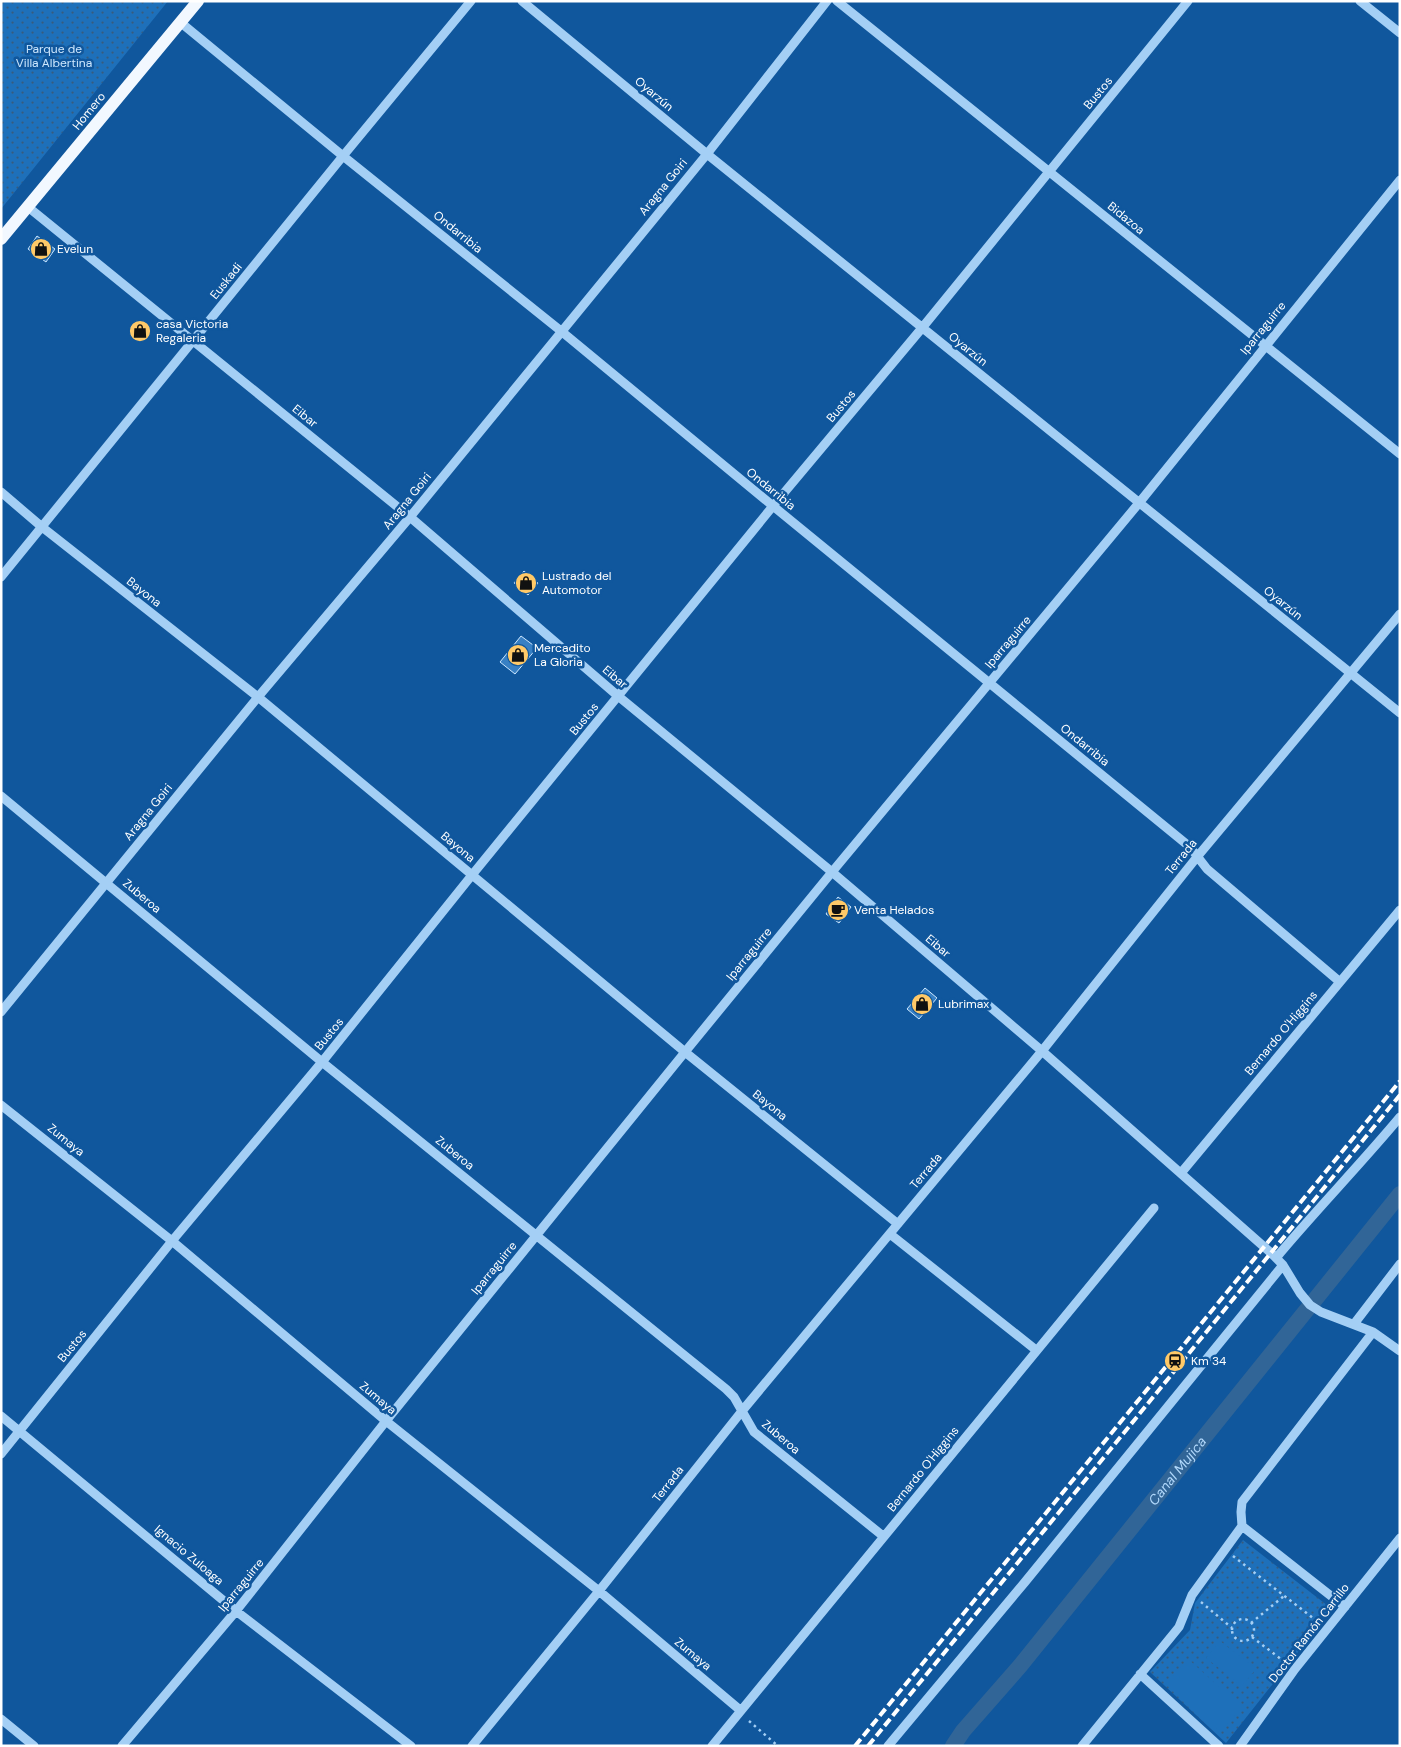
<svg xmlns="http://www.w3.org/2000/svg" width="1401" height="1747" font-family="'DM Sans',sans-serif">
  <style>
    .park { fill: url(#park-dots) }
    .pitch { fill: #1e70ba }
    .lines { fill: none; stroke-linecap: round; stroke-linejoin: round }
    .canal { stroke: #316597; stroke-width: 16 }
    .building { fill: #3880c4; stroke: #cde7fe }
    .path { stroke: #a4cff5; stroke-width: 2.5; stroke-dasharray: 2.5 4; stroke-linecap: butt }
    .minor { stroke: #a4cff5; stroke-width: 9 }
    .major { stroke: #f2f8ff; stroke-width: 12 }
    .rail { stroke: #fff; stroke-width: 4; stroke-dasharray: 9 4; stroke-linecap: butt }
    .labels { text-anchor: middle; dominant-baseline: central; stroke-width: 5; stroke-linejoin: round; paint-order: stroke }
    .park-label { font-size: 12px; fill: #cde7fe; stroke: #10579d }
    .street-label { font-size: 12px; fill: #fff; stroke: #10579d }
    .poi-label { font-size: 12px; fill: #fff; stroke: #10579d; text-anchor: start }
    .water-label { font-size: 14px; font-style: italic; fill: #b1d8fb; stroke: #10579d }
  </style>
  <defs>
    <pattern id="park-dots" width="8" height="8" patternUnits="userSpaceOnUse" patternTransform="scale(1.25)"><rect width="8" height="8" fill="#1e70ba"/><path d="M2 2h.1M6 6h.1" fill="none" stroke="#375c7e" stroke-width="1.8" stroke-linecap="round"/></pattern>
  </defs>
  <rect width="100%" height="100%" fill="#10579d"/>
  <!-- park -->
  <path class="park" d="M1,1H168L1,209Z
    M1243,1540L1332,1609L1226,1743L1150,1672L1190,1630L1195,1603Z"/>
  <!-- pitch -->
  <path class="pitch" d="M1220,1641L1256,1669L1242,1686L1206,1658Z
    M1188,1659L1242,1707L1220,1732L1166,1684Z"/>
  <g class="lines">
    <!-- canal -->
    <path class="canal" id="s1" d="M953,1746L963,1731L1020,1666L1400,1194"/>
  </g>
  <!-- building -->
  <path class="building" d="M37,236L55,249L46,262L28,249Z
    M524,571L538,583L528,595L514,583Z
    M521,636L537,648L515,674L500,662Z
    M838,897L851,907L839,923L826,914Z
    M925,988L937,998L919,1019L907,1009Z"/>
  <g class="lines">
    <!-- path -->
    <path class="path" d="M1233,1556L1318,1622
      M1201,1602L1232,1628
      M1232 1630a11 11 0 1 1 22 0a11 11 0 1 1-22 0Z
      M1251,1623L1284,1596
      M1252,1637L1286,1663
      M749,1721L778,1746"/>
    <!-- minor -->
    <path class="minor" d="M522,1L707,154L1400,713
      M837,1L1400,454
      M1360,1L1400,33
      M180,22L343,156L561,331L773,506L1190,847L1207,869L1340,982
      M28,207L410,517L618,696L832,872L1042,1051L1270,1252L1283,1265L1300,1293L1310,1305L1321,1312L1373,1332L1400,1351
      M1,492L42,527L258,697L685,1052L898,1224
      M1,577L343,156L471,1
      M1,796L322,1062L726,1389L734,1397L754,1432L883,1536
      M1,1012L258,697L410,517L707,154L827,1
      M1,1105L172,1241L386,1421L599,1591L740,1710
      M1181,1173L1400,910
      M890,1234L1036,1350
      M1276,1258C1316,1210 1360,1165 1400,1117
      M1354,1324L1400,1264
      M1,1416L236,1611L411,1746
      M1,1454L172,1241L322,1062L472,875L773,506L922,328L1188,1
      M1242,1526L1345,1607
      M1140,1674L1219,1746
      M1,1719L34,1746
      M122,1746L236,1611L386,1421L685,1052L832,872L1139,503L1400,180
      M472,1746L599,1591L742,1411L1042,1051L1197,857L1400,614
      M712,1746L1154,1208
      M888,1746L1025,1582L1283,1265
      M1082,1746L1179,1627L1192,1595L1242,1526L1241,1512L1242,1502L1373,1332
      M1240,1746L1295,1669L1400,1538"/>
    <!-- major -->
    <path class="major" d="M1,239L198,1"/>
    <!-- rail -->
    <path class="rail" d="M855,1746L1400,1081
      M868,1746L1400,1095"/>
  </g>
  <!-- icons -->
  <defs>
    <g id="shop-disc" transform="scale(1.125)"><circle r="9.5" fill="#ffc968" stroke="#10579d"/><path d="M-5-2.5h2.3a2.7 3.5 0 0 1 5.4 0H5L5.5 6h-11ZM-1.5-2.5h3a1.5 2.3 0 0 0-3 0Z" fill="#111"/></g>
    <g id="cafe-disc" transform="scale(1.125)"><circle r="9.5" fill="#ffc968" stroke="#10579d"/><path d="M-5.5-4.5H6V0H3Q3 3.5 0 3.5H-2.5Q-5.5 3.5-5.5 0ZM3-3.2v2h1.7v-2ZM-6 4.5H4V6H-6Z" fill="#111"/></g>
    <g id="station-disc" transform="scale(1.125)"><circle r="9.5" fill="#ffc968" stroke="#10579d"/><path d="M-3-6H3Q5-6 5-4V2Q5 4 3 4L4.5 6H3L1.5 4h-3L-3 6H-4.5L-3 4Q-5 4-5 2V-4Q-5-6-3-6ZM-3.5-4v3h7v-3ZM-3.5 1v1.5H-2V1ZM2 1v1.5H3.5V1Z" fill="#111"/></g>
  </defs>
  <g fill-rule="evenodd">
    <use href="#shop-disc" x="41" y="249"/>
    <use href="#shop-disc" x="140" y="331"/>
    <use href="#shop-disc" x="526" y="583"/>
    <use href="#shop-disc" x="518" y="655"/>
    <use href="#cafe-disc" x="838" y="910"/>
    <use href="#shop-disc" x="922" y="1004"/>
    <use href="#station-disc" x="1175" y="1361"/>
  </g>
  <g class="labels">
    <!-- park labels -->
    <g class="park-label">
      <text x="54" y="49">Parque de<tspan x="54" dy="14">Villa Albertina</tspan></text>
    </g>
    <!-- street labels -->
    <g class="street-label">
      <text transform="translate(1098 93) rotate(-51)">Bustos</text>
      <text transform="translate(654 94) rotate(40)">Oyarzún</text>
      <text transform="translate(89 111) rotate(-51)">Homero</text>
      <text transform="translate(663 187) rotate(-51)">Aragna Goiri</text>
      <text transform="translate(1126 218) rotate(39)">Bidazoa</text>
      <text transform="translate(458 232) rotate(39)">Ondarribia</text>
      <text transform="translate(226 281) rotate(-51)">Euskadi</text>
      <text transform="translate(1263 328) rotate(-51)">Iparraguirre</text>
      <text transform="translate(968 349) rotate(39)">Oyarzún</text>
      <text transform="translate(841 406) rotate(-50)">Bustos</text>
      <text transform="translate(305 416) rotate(39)">Eibar</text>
      <text transform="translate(771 489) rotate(39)">Ondarribia</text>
      <text transform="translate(407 501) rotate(-51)">Aragna Goiri</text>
      <text transform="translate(144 592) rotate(38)">Bayona</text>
      <text transform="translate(1283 603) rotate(39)">Oyarzún</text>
      <text transform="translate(1008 642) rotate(-50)">Iparraguirre</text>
      <text transform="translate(615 677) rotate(40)">Eibar</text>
      <text transform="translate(584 719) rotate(-51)">Bustos</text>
      <text transform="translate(1085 745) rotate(39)">Ondarribia</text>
      <text transform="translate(148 812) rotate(-51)">Aragna Goiri</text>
      <text transform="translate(458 847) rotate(40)">Bayona</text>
      <text transform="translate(1181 857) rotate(-51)">Terrada</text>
      <text transform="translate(142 896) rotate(40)">Zuberoa</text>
      <text transform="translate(938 946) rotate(40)">Eibar</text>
      <text transform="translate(749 954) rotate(-51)">Iparraguirre</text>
      <text transform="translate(1281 1033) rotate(-50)">Bernardo O'Higgins</text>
      <text transform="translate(329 1034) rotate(-51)">Bustos</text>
      <text transform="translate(770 1105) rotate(39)">Bayona</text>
      <text transform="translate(66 1140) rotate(39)">Zumaya</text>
      <text transform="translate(455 1153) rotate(39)">Zuberoa</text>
      <text transform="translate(926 1171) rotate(-50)">Terrada</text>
      <text transform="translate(494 1268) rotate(-51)">Iparraguirre</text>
      <text transform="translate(72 1346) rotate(-51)">Bustos</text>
      <text transform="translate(378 1398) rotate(40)">Zumaya</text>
      <text transform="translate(781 1437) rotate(40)">Zuberoa</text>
      <text transform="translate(923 1469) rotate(-51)">Bernardo O'Higgins</text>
      <text transform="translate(668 1484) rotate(-52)">Terrada</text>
      <text transform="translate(189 1555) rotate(40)">Ignacio Zuloaga</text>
      <text transform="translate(241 1585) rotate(-51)">Iparraguirre</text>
      <text transform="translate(1309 1633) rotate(-52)">Doctor Ramón Carrillo</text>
      <text transform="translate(693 1654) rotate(40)">Zumaya</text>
    </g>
    <!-- poi labels -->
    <g class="poi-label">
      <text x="57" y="249">Evelun</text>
      <text x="156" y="324">casa Victoria<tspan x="156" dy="14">Regaleria</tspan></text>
      <text x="542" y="576">Lustrado del<tspan x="542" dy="14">Automotor</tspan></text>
      <text x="534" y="648">Mercadito<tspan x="534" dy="14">La Gloria</tspan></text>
      <text x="854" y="910">Venta Helados</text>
      <text x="938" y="1004">Lubrimax</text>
      <text x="1191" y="1361">Km 34</text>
    </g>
    <!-- water labels -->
    <g class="water-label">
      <text stroke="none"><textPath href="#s1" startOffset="355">Canal Mujica</textPath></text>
    </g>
  </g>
  <!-- border -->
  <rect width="1401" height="1747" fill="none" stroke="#ffffff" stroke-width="5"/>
</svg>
